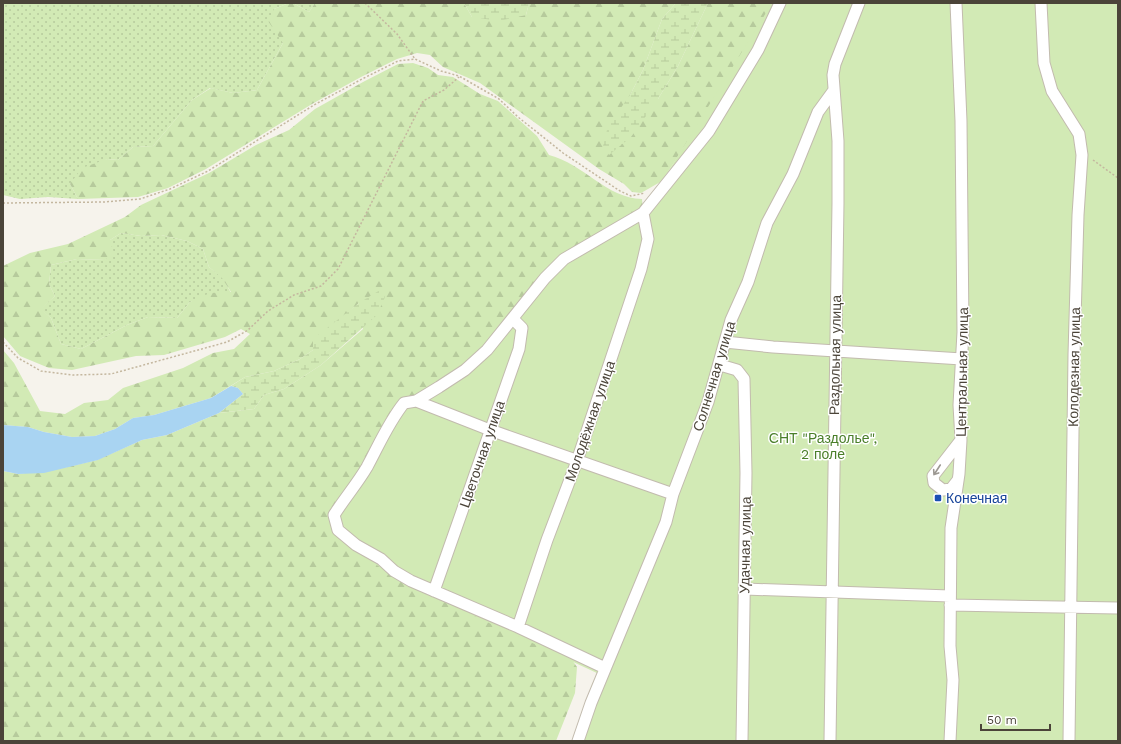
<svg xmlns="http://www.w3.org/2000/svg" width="1121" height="744" font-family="'Work Sans',sans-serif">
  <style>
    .grass { fill: url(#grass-dots) }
    .forest { fill: url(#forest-firs); fill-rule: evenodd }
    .wetland { fill: url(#wetland-marsh) }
    .garden { fill: #d2eab5 }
    .water { fill: #a9d4f2 }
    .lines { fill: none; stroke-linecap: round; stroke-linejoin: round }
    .minor-casing { stroke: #c2bbae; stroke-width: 13 }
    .path { stroke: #c4b79f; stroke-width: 1.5; stroke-dasharray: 2 2; stroke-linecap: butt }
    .minor { stroke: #fff; stroke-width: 11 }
    .oneway { stroke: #9c9892 }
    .transit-dot { fill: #1a4fb4; stroke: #fff; stroke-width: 1.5 }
    .labels { text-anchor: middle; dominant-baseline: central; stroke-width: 3; stroke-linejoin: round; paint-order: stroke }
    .street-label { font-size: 14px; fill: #4b4439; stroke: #fff }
    .park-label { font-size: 14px; fill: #4a7f2a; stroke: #fff }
    .transit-label { font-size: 14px; fill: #164399; stroke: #fff; text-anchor: start }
  </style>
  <defs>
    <pattern id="grass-dots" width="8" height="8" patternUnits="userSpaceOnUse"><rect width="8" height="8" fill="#d2eab5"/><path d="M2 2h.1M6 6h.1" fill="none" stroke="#b6ca9c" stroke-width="1.8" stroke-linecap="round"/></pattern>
    <pattern id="forest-firs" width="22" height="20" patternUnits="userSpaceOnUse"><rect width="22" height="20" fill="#d2eab5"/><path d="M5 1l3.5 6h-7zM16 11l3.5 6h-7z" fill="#b6ca9c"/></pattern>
    <pattern id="wetland-marsh" width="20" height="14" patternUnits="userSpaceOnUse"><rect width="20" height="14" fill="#d2eab5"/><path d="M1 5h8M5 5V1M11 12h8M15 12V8" fill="none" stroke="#b6ca9c"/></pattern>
  </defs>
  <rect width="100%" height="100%" fill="#f6f3ec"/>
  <!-- grass -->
  <path class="grass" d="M3,3H289L274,9L283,43L257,90L233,93L210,88L192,100L153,146L133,147L118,160L107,159L70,184L78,199L48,197L20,199L3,195Z
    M293,3H315L309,12Z
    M121,233L141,236L161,235L187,241L203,249L209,267L223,278L231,293L190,302L177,318L148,317L127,325L81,349L61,344L51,318L40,309L55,296L49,284L51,265L77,259L105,260L110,240Z"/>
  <!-- forest -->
  <path class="forest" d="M289,3H293L309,12L315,3H464L472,17L526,15L529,3H676L662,19L643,70L630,95L658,99L678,66L708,3H777L662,181L641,193L632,192L624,184L599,169L480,83L443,67L430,55L417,53L397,59L361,77L312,104L206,169L168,188L138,197L78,199L70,184L82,168L107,159L118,160L133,147L153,146L192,100L211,88L233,93L257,90L283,43L268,21L274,9Z
    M413,63L428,68L438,75L453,77L480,94L498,101L537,136L549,155C584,164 606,198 642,199L643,213L563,647L577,667L575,693L556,741H3V471L18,474L63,468L97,460L142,440L167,435L219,413L254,409L264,395L284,389L321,365L363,329L359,303L339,320L313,350L300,359L274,371L245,377L211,398L154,415L133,418L115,429L95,436L72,437L44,432L28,427L3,425V350L14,363L40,411L65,414L84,403L108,400L123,388L183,368L213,353L234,349L250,334L241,329L225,337L164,355L136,356L72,370L49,368L20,356L3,336V266L30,253L68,244L125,217L141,205L209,173L256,145L289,130L315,109L363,82L398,64ZM121,233L141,236L161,235L187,241L203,249L209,267L222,278L231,292L210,293L190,302L177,318L148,317L127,325L81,349L61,344L51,318L41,309L55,296L49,284L51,265L77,259L105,260L114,253L110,240Z"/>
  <!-- wetland -->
  <path class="wetland" d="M464,3H529L526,15L499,21L472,17Z
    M676,3H708L678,66L658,99L631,137L609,155L603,146L608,126L630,95L643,70L662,19Z
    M380,290L385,297L377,315L321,365L284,389L264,395L254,409L219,413L243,394L238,388L231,386L245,377L274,371L300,359L313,350V339L359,303Z"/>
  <!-- garden -->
  <path class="garden" d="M772,3H1118V741H578L599,674L401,582L331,533L328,514L355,481L397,412L445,382L493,338L545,278L624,225L655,193Z"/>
  <!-- water -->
  <path class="water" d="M231,386L238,388L243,394L219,413L167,435L142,440L98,460L44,473L18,474L3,471V425L28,427L44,432L72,437L95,436L115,429L133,418L154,415L211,398Z"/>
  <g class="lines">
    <!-- minor casing -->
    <g class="minor-casing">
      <path id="minor" d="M1041,3L1044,63L1052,91L1079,134L1082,155L1078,215L1074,355L1069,741
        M725,342L773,347L962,359
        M720,365L737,370L744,379L746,473L742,741
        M416,401L490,430L673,494
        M958,480L951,489L943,490L934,483L933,476L961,440
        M745,589L950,596
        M434,591L519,349L522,328L513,319
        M950,605L1118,608
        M518,627L547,540L577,461L641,269L648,239L643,213
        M605,668L518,627L411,581L394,571L381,559L356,545L338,530L334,515C344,499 357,484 367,467C379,445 388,423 404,403L416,401L439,387L465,370L487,350L545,278L564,259L643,213L709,131L758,50L780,3
        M578,741L591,703L666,522L673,494L708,402L731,320L748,282L767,223L793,174L818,112L834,90
        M830,741L838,203V141L833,75L835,64L859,3
        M950,741L953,680L950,646L951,528L959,474L961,440L959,405L963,332L961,121L956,3"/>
    </g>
    <!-- path -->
    <path class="path" d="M365,3L397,34L415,59
      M1093,160L1118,178
      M3,203L104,202L140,199L170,189L208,171L314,105L362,79L398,61L415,59L441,71L459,76L499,99L518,117L563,153L620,191L631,196L645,193
      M3,342L18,358L41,371L73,375L111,374L227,342L248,330L268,311L294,295L321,286L338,269L423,101L444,90L459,77"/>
    <!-- minor -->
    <use href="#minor" class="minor"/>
  </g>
  <!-- one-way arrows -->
  <defs><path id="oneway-shaft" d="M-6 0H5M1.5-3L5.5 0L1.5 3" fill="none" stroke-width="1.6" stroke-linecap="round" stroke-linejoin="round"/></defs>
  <use class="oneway" href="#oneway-shaft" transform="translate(937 470) rotate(123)"/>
  <!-- markers -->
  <rect class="transit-dot" x="934" y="494" width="8" height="8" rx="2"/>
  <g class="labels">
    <!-- street labels -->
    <g class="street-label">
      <text transform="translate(835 355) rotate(-89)">Раздольная улица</text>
      <text transform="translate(1074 367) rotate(-89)">Колодезная улица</text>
      <text transform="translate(962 372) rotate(-89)">Центральная улица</text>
      <text transform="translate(714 376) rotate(-73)">Солнечная улица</text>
      <text transform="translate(590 421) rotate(-71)">Молодёжная улица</text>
      <text transform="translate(482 454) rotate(-71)">Цветочная улица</text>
      <text transform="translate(745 545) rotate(-89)">Удачная улица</text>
    </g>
    <!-- park labels -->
    <g class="park-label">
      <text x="823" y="438">СНТ "Раздолье",<tspan x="823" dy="16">2 поле</tspan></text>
    </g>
    <!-- transit labels -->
    <g class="transit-label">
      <text x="946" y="498">Конечная</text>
    </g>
  </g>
  <!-- border -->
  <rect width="1121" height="744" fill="none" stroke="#4b4439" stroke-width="8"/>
  <!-- scale -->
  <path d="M981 724v6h69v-6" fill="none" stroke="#4b4439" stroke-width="2"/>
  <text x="987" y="724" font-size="12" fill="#4b4439" stroke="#ffffff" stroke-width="3" paint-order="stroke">50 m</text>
</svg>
